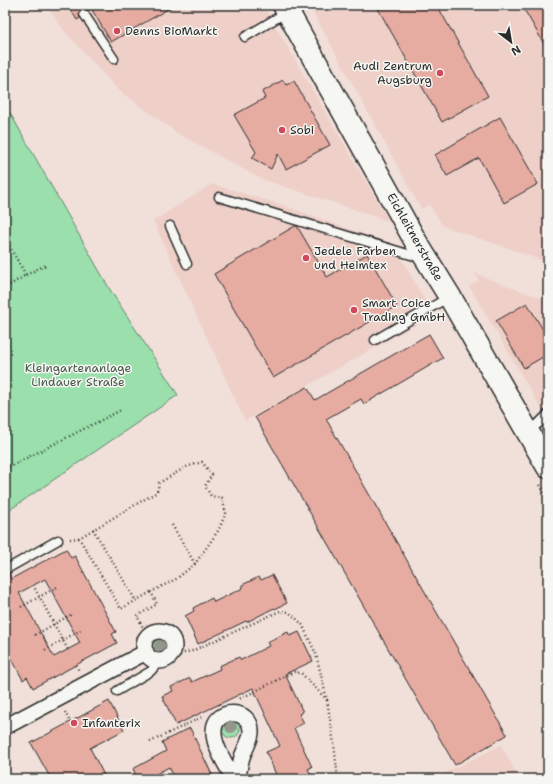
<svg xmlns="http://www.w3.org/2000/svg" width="553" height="784" font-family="'Shantell Sans',sans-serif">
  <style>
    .built { fill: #eed0c9 }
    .green { fill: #9adfac; stroke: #62856c }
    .building { fill: #e6aca2; stroke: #2b2b2b; fill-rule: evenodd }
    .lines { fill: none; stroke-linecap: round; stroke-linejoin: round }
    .lane-casing { stroke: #2b2b2b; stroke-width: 11 }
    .street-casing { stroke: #2b2b2b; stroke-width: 18 }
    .secondary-casing { stroke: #2b2b2b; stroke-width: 25 }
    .path { stroke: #2b2b2b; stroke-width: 2.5; stroke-dasharray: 1 3; stroke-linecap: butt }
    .lane { stroke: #f6f6f2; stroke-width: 8 }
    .street { stroke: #f6f6f2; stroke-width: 15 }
    .secondary { stroke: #f6f6f2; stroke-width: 22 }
    .tree { fill: #94958b }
    .poi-dot { fill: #d1495b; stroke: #f6f6f2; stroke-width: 1.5 }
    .labels { text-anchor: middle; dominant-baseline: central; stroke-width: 3; stroke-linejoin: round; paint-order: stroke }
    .poi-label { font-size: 12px; fill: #2b2b2b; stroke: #f6f6f2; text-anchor: start }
    .street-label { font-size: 12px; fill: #2b2b2b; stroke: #f6f6f2 }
    .park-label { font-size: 12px; fill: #47584b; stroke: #f6f6f2 }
  </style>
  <rect width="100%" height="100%" fill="#f1e0da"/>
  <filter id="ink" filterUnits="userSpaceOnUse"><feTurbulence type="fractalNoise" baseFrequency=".025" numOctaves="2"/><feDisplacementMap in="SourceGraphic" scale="8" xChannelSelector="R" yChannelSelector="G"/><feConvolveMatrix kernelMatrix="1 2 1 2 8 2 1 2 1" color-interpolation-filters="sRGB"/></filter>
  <g filter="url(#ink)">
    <!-- built -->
    <path class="built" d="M46,5H263L389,221L261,179L177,133L118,90L65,32Z
      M309,5H548V263L513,250L443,226L429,205L421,209Z
      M212,184L283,205L394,245L433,315L245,421L153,221Z
      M474,273L535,296L548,300V420L469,286L479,280Z
      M501,745L520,779H433Z"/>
    <!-- green -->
    <path class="green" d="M5,104L109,288L178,395L5,513Z
      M150 646a9 9 0 1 1 18 0a9 9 0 1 1-18 0Z
      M222 729a9 9 0 1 1 18 0a9 9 0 1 1-18 0Z"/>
    <!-- building -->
    <path class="building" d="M68,5H175L111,42L91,8L88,11L84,9L81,10L79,14L80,18L77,20Z
      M376,5H437L488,96L442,122Z
      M521,5H548V51L528,16Z
      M283,80L286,85L294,81L330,145L286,169L278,154L271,169L252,158L256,152L234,115L265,98L262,92Z
      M500,117L538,184L504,203L479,158L447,176L435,155Z
      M295,226H297L327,277L367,254L397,306L273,378L214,274Z
      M527,303L548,338V354L524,368L496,321Z
      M429,334L443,358L364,404L361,399L326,419L507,735L455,765L255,417L307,387L315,400Z
      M66,549L71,558L75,556L101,604L116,632L112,634L117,643L33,688L27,677L23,680L5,646V575L9,574L11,579ZM45,579L80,643L54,657L19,593Z
      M272,575L287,603L275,609L274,608L247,622L246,621L198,644L185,616L194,611L193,608L212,598L214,602L243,588L242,585L259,577L261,580Z
      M288,632L290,636L299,632L313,661L285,674L303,712L299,714L304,723L294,728L312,767L308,769L313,779H278L266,752L280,746L253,688L176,725L162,696L173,691L171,687L190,678L192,682L220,669L219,666L239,657L241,660L269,646L267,642Z
      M109,701L124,730L90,748L106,779H51L31,743Z
      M190,728L214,779H175L169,767L147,779H138L133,769L166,751L162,742Z"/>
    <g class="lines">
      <!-- lane casing -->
      <g class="lane-casing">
        <path id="lane" d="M84,14L114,59
          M245,37L287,12
          M219,197L421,258
          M170,226L187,264
          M375,340L449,297
          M528,431L538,424L548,414
          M5,570L58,540
          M117,691L151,671L159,661"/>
      </g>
      <!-- street casing -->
      <g class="street-casing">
        <path id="street" d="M144 646a15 15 0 1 1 30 0a15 15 0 1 1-30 0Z
          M5,727L146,652
          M234,779C227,766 213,746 214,731C214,707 252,708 251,732C251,739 247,745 244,752C240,760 239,770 238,779"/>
      </g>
      <!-- secondary casing -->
      <g class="secondary-casing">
        <path id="secondary" d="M284,5L416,242L450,297L548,467"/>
      </g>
      <!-- path -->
      <path class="path" d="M5,239L26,275L5,288
        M26,275L46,265
        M5,469L121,410
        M540,485L548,498
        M172,525L195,564
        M93,529L136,601
        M70,539L79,538
        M33,585L68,650
        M21,607L57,587
        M35,635L72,614
        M148,637L137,616L157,604L151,592L176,579L195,564L218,531L226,513L222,498L211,496L205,486L212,475L202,462L186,467L159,483L157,492L79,538L121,609L151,592
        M45,650L81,630
        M172,654H180L192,651L280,611L289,612L302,624L316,654L327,700L301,673L294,672L239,699
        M76,665L79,671
        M327,700L334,744L338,779
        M65,712L70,722
        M150,742L202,717"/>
      <!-- lane -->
      <use href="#lane" class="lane"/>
      <!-- street -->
      <use href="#street" class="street"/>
      <!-- secondary -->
      <use href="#secondary" class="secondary"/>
    </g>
    <!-- trees -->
    <g class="tree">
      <circle cx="160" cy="646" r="6"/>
      <circle cx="231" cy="727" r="6"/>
    </g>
  </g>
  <!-- markers -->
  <g class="poi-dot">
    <circle cx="117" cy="31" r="4"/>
    <circle cx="440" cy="73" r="4"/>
    <circle cx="282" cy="130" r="4"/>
    <circle cx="306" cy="258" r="4"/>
    <circle cx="354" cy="310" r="4"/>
    <circle cx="74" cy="723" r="4"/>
  </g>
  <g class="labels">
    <!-- poi labels -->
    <g class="poi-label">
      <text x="125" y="31">Denns BioMarkt</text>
      <text x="432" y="66" text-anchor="end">Audi Zentrum<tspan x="432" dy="14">Augsburg</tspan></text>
      <text x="290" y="130">Sobi</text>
      <text x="314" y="251">Jedele Farben<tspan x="314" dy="14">und Heimtex</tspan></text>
      <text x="362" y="303">Smart Coice<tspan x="362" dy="14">Trading GmbH</tspan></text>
      <text x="82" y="723">Infanterix</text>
    </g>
    <!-- street labels -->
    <g class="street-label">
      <text transform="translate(415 237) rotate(60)">Eichleitnerstraße</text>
    </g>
    <!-- park labels -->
    <g class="park-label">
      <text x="78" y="368">Kleingartenanlage<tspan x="78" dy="14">Lindauer Straße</tspan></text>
    </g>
  </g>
  <!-- margin -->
  <rect width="553" height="784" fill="none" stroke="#f6f6f2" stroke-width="20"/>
  <rect x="10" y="10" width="533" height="764" fill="none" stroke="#2b2b2b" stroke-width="1.5" filter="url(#ink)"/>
  <!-- north arrow -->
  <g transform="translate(511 42) rotate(149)" stroke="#f6f6f2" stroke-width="3" paint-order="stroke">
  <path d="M0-3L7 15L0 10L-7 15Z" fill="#2b2b2b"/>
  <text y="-6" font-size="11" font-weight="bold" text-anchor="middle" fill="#2b2b2b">N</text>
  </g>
</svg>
